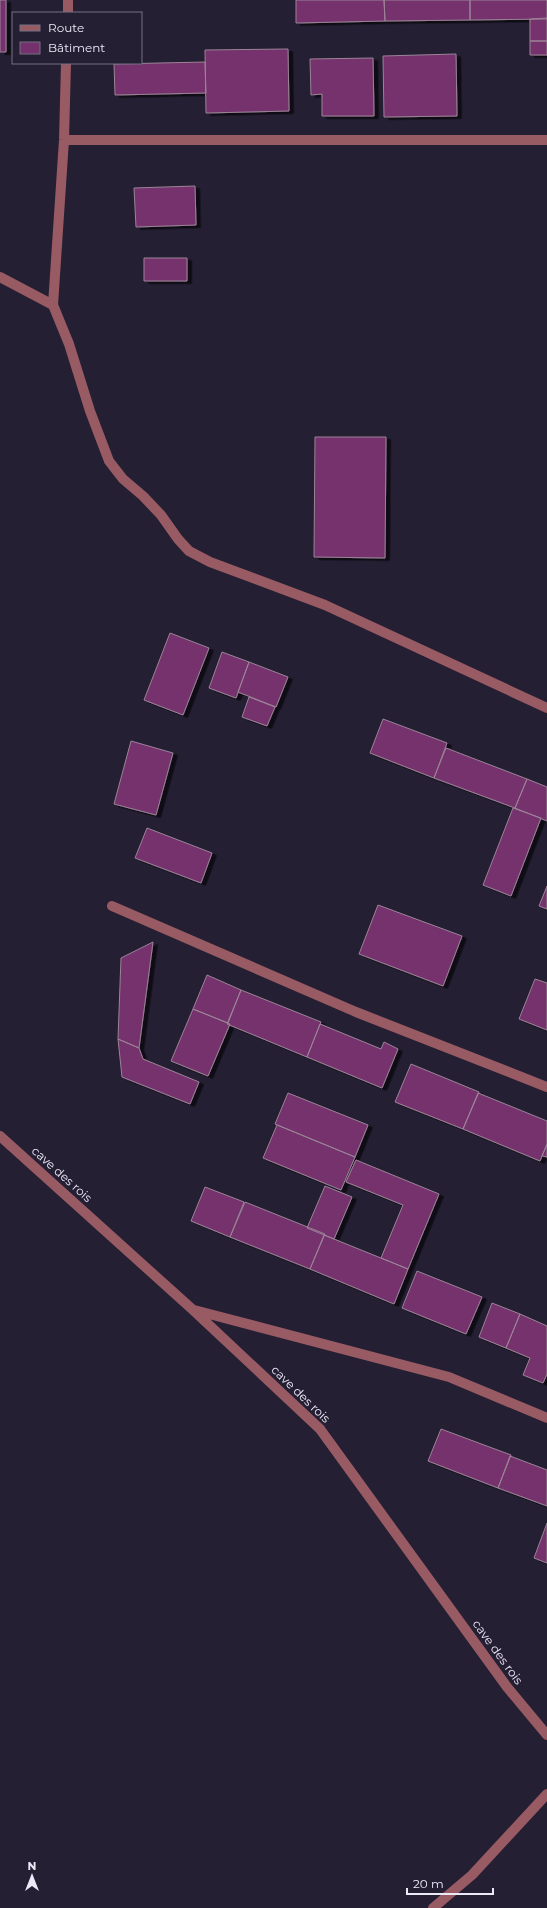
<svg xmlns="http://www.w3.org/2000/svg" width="547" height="1908" font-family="Montserrat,sans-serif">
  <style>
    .building { fill: #74316c; stroke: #9b8497; filter: url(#shadow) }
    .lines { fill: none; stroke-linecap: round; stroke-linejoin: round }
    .minor { stroke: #995b63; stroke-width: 10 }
    .labels { text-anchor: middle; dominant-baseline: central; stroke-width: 3; stroke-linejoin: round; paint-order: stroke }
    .street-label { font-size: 12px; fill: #edeaf8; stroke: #251f34 }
  </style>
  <defs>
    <filter id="shadow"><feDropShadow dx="4.5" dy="2.5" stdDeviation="0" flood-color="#0009"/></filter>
  </defs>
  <rect width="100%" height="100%" fill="#251f34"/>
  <!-- building -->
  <path class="building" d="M0,0H6V52H0Z
    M296,0H384L385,21L296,23Z
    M384,0H470V20L385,21Z
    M470,0H547V19L470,20Z
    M547,18V41H530V19Z
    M530,41H547V55H530Z
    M288,49L289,111L206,113L205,50Z
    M456,54L457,116L384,117L383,56Z
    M373,58L374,116H322V94L311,95L310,59Z
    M205,62L206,93L115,95L114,64Z
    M195,186L196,225L136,227L134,188Z
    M144,258H187V281H144Z
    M315,437H386L385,558L314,557Z
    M170,633L209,648L183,715L144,700Z
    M222,652L249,662L236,698L209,688Z
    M249,662L288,677L276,707L238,692Z
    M249,697L275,707L267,726L242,717Z
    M383,719L447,743L434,778L370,753Z
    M131,741L173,753L156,815L114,804Z
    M446,748L527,779L515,808L434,778Z
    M527,779L547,787V821L515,808Z
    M513,808L541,818L511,896L483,885Z
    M147,828L212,853L201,883L135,858Z
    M547,886V909L539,906Z
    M378,905L462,936L443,986L359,954Z
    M153,942L139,1048L118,1039L121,958Z
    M207,975L241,990L228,1023L193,1009Z
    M535,979L547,983V1030L519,1019Z
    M241,990L321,1022L307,1057L227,1024Z
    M193,1009L230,1024L208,1076L171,1061Z
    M320,1024L381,1049L384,1042L398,1049L382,1088L307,1057Z
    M118,1039L139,1048L143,1059L199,1082L190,1104L122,1077Z
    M411,1064L479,1092L463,1129L395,1102Z
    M288,1093L368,1125L355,1157L275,1124Z
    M478,1093L547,1121V1144L540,1161L463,1129Z
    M277,1125L355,1157L341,1190L263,1158Z
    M547,1144V1157L542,1156Z
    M356,1160L439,1194L408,1269L381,1258L403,1205L346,1182Z
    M325,1186L352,1197L334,1239L307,1228Z
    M205,1187L244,1202L230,1237L191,1221Z
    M245,1202L325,1234L310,1269L230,1237Z
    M324,1235L408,1269L394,1304L310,1269Z
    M417,1271L482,1297L466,1334L402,1308Z
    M492,1303L520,1314L506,1348L479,1337Z
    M520,1314L547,1326V1374L543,1383L523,1375L530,1358L506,1348Z
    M441,1429L511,1455L498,1488L428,1461Z
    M510,1456L547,1470V1506L498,1488Z
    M547,1523V1563L534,1558Z"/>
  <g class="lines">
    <!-- minor -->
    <path class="minor" d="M68,13V0
      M64,140H547
      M0,277L53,305L69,344L90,411L109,461L123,479L143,496L161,515L178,539L189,551L210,562L325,605L547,708
      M53,305L64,140L66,63
      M112,906L356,1012L547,1087
      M0,1136L192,1309L320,1429L507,1687L547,1735
      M194,1310L449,1377L547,1418
      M433,1908L472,1875L547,1794"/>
  </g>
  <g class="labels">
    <!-- street labels -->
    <g class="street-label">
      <text transform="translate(62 1174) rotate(42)">cave des rois</text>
      <text transform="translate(301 1394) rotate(44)">cave des rois</text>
      <text transform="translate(498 1652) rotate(54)">cave des rois</text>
    </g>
  </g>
  <!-- legend -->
  <rect x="12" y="12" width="130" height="52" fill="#251f34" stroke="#757082"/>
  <rect x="20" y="25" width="20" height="6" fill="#995b63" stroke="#757082"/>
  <text x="48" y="32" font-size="12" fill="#edeaf8">Route</text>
  <rect x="20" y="42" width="20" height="12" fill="#74316c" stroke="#757082"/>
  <text x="48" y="52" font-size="12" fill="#edeaf8">Bâtiment</text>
  <!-- north arrow -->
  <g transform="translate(32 1876)" stroke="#251f34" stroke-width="3" paint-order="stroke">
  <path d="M0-3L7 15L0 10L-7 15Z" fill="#edeaf8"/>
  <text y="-6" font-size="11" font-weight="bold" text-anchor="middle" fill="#edeaf8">N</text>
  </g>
  <!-- scale -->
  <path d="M407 1888v6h86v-6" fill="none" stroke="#edeaf8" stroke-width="2"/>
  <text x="413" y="1888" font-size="12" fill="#edeaf8" stroke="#251f34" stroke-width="3" paint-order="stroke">20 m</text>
</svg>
